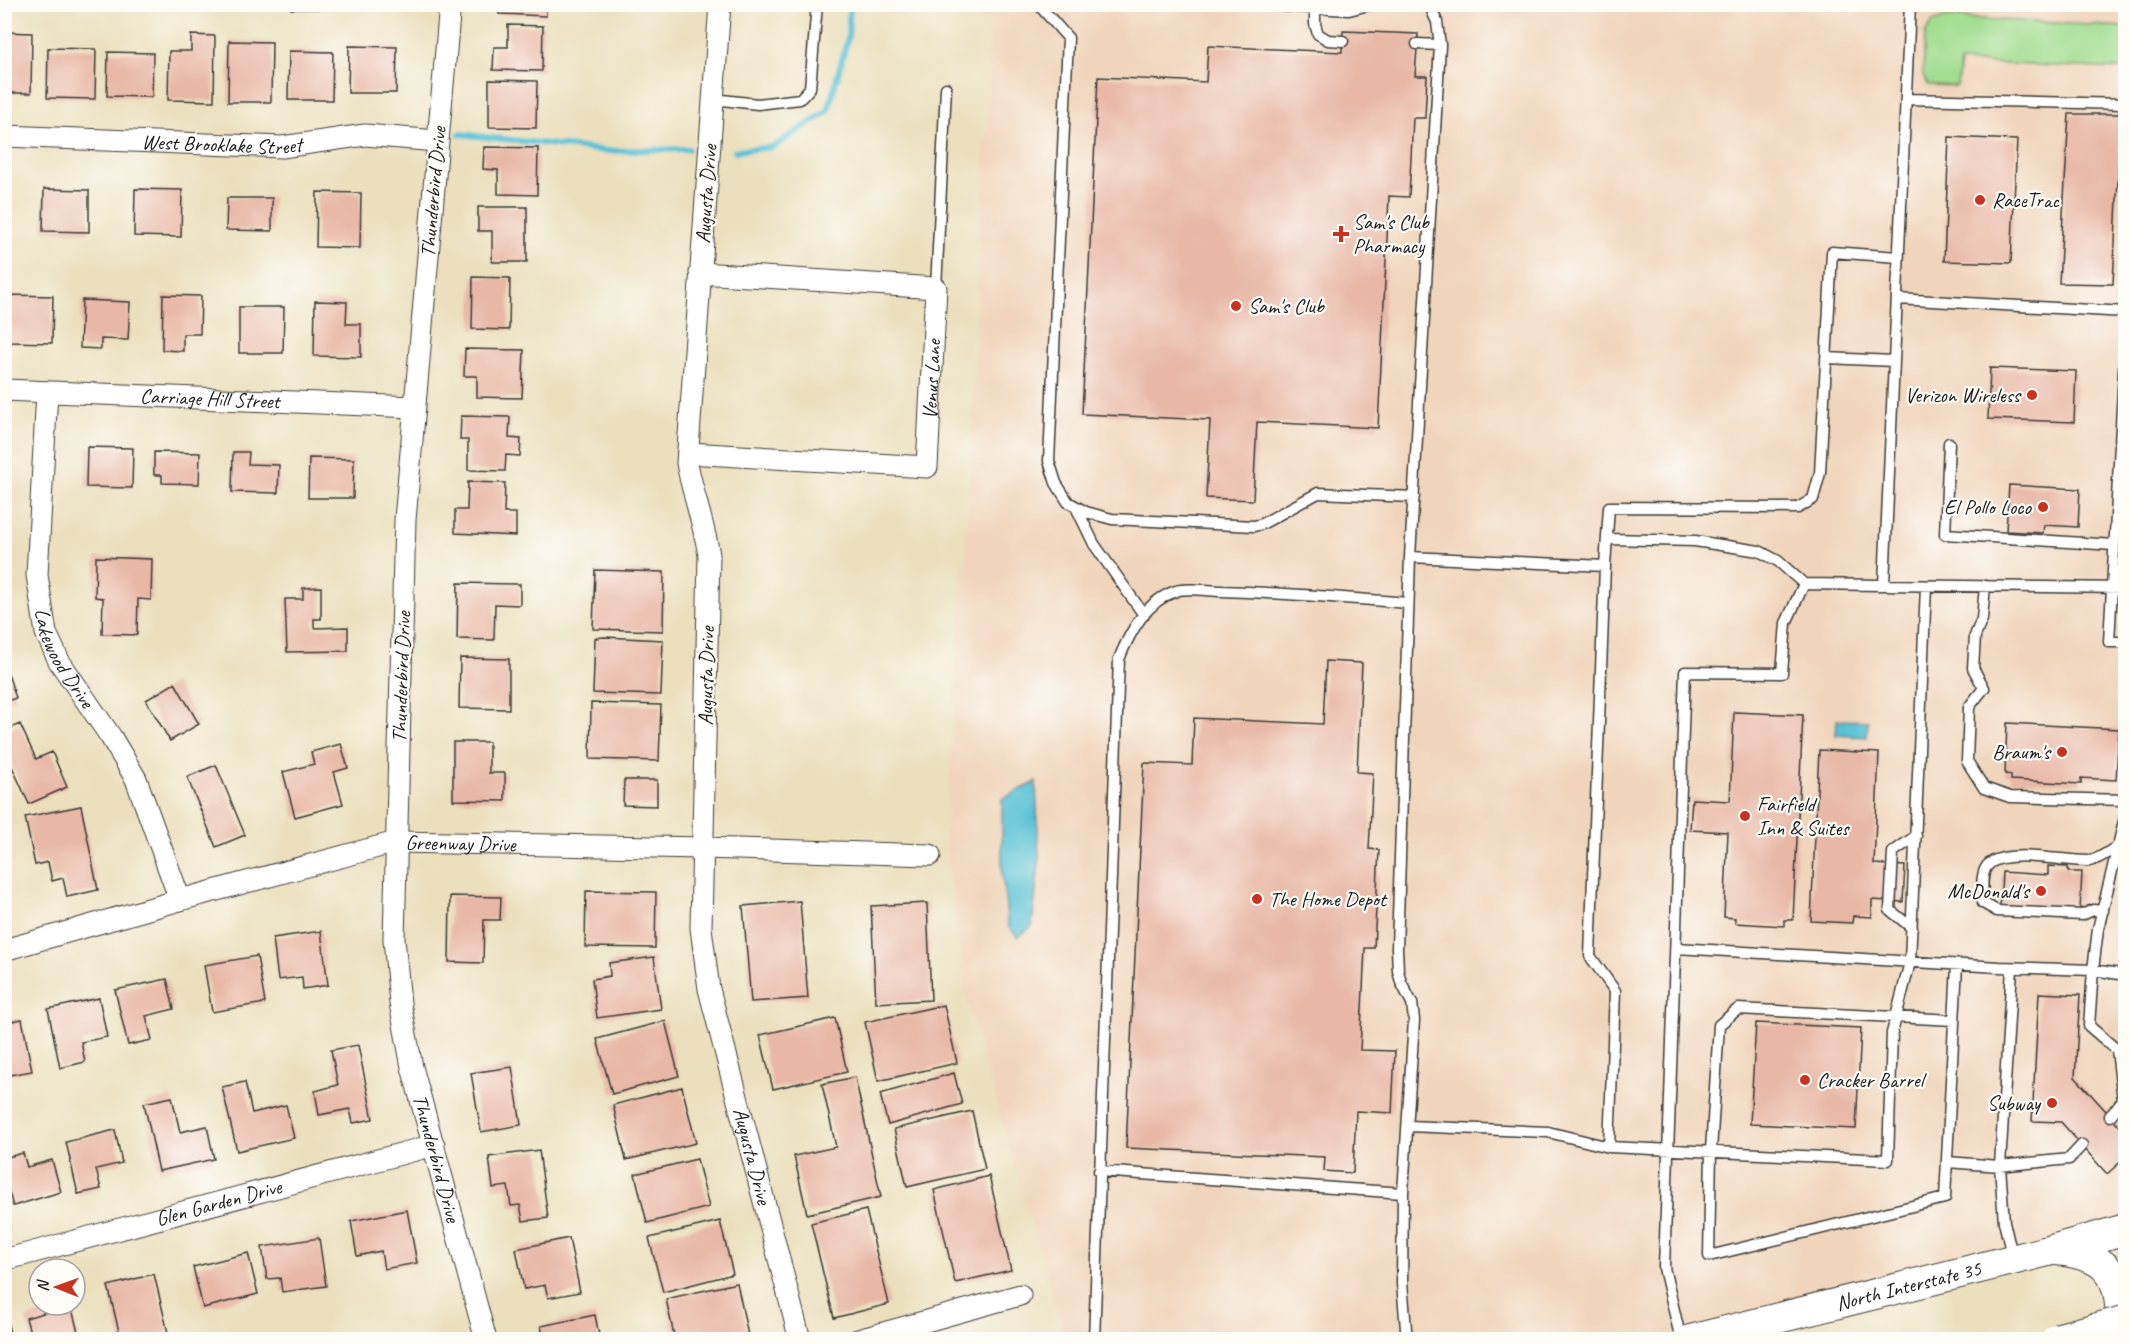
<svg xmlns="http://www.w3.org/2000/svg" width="2130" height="1344" font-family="Caveat,sans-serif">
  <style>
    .built { fill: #f0d5bc }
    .green { fill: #a2dd90; stroke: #5f7c56; stroke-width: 1.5 }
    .water { fill: #58c1d4; stroke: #3a6e78; stroke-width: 1.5 }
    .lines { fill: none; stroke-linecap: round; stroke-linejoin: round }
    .stream { stroke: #58c1d4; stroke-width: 6 }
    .building { fill: #e8b7a6 }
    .service-casing { stroke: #3b3934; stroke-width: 13 }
    .minor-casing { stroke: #3b3934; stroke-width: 23 }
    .secondary-casing { stroke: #3b3934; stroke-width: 32 }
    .service { stroke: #fff; stroke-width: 10 }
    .minor { stroke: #fff; stroke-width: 21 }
    .secondary { stroke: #fff; stroke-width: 30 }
    .motorway-bridge-casing { stroke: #3b3934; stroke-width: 35; stroke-linecap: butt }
    .motorway-bridge { stroke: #fff; stroke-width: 33 }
    .poi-dot { fill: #c8321e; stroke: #fdfcf7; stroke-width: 2 }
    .labels { text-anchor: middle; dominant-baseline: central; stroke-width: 4.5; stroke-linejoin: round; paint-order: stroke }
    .street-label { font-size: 21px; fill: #1c1c1c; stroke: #fdfcf7 }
    .poi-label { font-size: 21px; fill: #1c1c1c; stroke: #fdfcf7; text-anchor: start }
  </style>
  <rect width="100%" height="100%" fill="#fdfcf7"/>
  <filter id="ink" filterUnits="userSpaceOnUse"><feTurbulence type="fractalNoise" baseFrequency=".0167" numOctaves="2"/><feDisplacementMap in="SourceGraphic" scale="12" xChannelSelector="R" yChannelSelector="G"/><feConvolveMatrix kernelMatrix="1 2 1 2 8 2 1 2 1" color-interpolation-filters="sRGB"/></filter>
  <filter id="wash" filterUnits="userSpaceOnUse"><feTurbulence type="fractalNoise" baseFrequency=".008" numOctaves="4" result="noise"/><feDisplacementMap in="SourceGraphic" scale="24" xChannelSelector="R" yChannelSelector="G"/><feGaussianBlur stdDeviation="1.35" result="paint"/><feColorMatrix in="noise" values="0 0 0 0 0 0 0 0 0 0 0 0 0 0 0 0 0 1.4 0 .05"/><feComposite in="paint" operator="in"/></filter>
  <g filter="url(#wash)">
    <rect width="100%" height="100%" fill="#ebdfbd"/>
    <!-- built -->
    <path class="built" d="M880,4L2125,5V1228L1690,1339H1065L966,999L945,837L966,542L991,18L880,14Z"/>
    <!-- green -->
    <path class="green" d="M1946,17L2125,27V69L1960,62L1957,86L1928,85L1923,75L1925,33L1933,22Z"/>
    <!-- water -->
    <path class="water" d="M1837,720L1868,721L1867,737L1836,735Z
      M1036,782L1039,862L1032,926L1018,937L1008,926L1002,872V799Z"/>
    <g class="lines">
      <!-- stream -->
      <path class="stream" d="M460,134L607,151L688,149
        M735,151L773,147L828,111L848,37L850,4"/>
    </g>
    <g id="blocks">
      <!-- building -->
      <path class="building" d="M291,4H336V9H291Z
        M499,4H546V16L499,14Z
        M508,25L543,26L542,71L493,70L494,47H508Z
        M1343,31L1418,34L1415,76H1427L1425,118H1413L1409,197L1389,196L1378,428L1257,422L1253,500L1206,498L1210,420L1082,414L1098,77L1206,82L1208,46L1342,52Z
        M4,32L32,33L31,93H4Z
        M191,35L215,36L214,101L168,100L169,51H191Z
        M229,41L272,42L271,102H228Z
        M349,46L397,47L396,93H348Z
        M48,48L96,49L95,99L47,98Z
        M289,51L333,52L332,100H288Z
        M108,52L153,53L152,97L107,96Z
        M489,80L537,81L536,128L489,127Z
        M2069,114H2121L2113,284L2059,283Z
        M1949,137L2017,140L2011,263L1944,261Z
        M484,147L538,148L537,195L498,194V170L483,169Z
        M44,189L89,190V232L43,231Z
        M135,189L182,190L181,237L134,236Z
        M317,192L361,193L360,248L316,247Z
        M227,198H272V231L226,230Z
        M478,207H527V262H492V231H478Z
        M473,277L510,278L509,330L472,329Z
        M8,295L53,296L52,343L7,342Z
        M163,295L201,296L200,334H183V351L162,350Z
        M82,300L130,302L128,340L101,339V349L80,348Z
        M315,301L347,302L346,324H361V357L314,356Z
        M239,307H284L283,353H239Z
        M465,349L524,350L522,398L477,397V376H464Z
        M1990,368L2076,371L2074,422L1988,419Z
        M461,416L510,417L509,438L521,439L520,456L506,455L505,471L468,470V440H460Z
        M87,447L133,448L132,488L86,487Z
        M154,452L200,453L199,484L162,483V475H154Z
        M233,452H249L248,464L279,465L278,493L232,492Z
        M309,458L354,459L353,498H308Z
        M468,482L505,483L504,513H516V536L455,533V510H467Z
        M2009,485L2080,489L2078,527L2044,525L2043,533L2006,531Z
        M96,557L152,559L151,600L138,599L137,635L102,634L103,598L95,597Z
        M595,570L664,572L663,631L593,629Z
        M458,583L520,584V605L495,604L494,640L457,639Z
        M321,587V619H314V628L348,627V651L287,652L285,599H303V588Z
        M604,637L663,640L661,695L593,693L595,638Z
        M460,658L509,659V709L459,708Z
        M1326,661L1362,663L1357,772L1373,773L1369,849L1379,850L1374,948H1365L1360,1050L1395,1051L1392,1113L1356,1111L1353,1173L1324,1171L1325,1157L1126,1148L1144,763L1192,765L1194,718L1323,724Z
        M5,665L16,698L4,702V666Z
        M175,683L199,724L170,741L146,700Z
        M591,703L661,705L659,761L590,759Z
        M1734,712L1803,715L1793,920H1784V926L1735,923V918L1724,917L1728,832L1690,830L1692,799L1730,801Z
        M2007,723L2119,729L2116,780L2081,778V784L2011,780V775L2005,774Z
        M20,724L36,759L52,752L67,787L29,804L4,749V731Z
        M453,742H489V773H505V801L453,800Z
        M341,744L348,768L334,772L343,804L295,817L283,772L314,764L311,752Z
        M1819,750L1879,753L1874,864L1905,866L1903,902L1872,900V917L1853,916L1852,923L1811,921Z
        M216,765L245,835L216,847L187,777Z
        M624,780H657V806L623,805Z
        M81,806L98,890L67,897L63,878L52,881L48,862L35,865L25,817Z
        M2048,866L2068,867V872H2082L2080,911L2000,907L2002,872L2048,875Z
        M586,891L656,892L655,948L585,947Z
        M450,896L501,897L500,920H484L483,963L449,962Z
        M800,901L808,998L751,1002L743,906Z
        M927,903L931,1000L876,1003L871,906Z
        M321,931L328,985L303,989L302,977L278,980L273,938Z
        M257,956L265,1003L212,1012L204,965Z
        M654,957L661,1009L597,1018L592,979L610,976L609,963Z
        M167,979L174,1009L146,1016L152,1040L128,1045L115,990Z
        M2039,993L2080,995L2075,1077L2126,1133V1157L2107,1174L2061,1122L2032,1121Z
        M99,998L107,1037L81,1042L85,1062L60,1068L48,1009Z
        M944,1005L957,1063L878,1081L865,1022Z
        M835,1018L847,1072L773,1089L760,1035Z
        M22,1019L32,1071L4,1076V1023Z
        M665,1021L679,1076L612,1094L597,1039Z
        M1756,1023L1861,1028L1856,1129L1750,1124Z
        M358,1045L373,1119L353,1123L350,1109L319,1115L315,1091L338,1085L331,1050Z
        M512,1067L521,1125L481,1132L471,1073Z
        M954,1073L962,1104L888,1125L880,1094Z
        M855,1077L881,1197L807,1214L794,1156L836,1147L822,1084Z
        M245,1082L252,1113L286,1105L294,1138L237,1151L222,1087Z
        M682,1087L696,1143L626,1160L613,1105Z
        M172,1097L180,1132L207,1126L214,1159L159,1171L144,1103Z
        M972,1111L985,1169L907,1187L894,1129Z
        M115,1130L122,1163L96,1169L101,1189L78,1194L66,1142Z
        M539,1150L548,1218L523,1221L520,1205L511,1206L508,1186L493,1188L489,1157Z
        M23,1153L27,1167L52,1160L61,1192L13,1206L4,1176V1158Z
        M697,1159L709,1207L647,1223L635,1174Z
        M989,1176L1011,1270L955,1283L934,1190Z
        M407,1210L417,1263L384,1269L381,1251L357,1256L351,1221Z
        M866,1210L889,1304L834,1318L811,1223Z
        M720,1221L733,1274L663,1292L649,1238Z
        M319,1238L326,1286L282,1292L280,1278L267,1279L262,1247Z
        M569,1238L580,1292L548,1298L545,1285L524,1289L516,1249Z
        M248,1253L258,1294L203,1308L193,1267Z
        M154,1274L168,1333L140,1340H121L108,1286Z
        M737,1283L749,1340H675L666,1299Z
        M71,1305L80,1340H32L26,1318Z
        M595,1315L600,1340H544L541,1326Z
        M4,1319H7L11,1340H4Z"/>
    </g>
  </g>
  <g filter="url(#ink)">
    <use href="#blocks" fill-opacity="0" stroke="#3b3934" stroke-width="1.5"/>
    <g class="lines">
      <!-- service casing -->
      <g class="service-casing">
        <path id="service" d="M1038,4L1068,38L1049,461L1056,483L1068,502L1086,512L1112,519L1254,526L1262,524L1318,493L1414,497
          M1253,4L1349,10L1372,4
          M1315,8V24L1318,34L1328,40L1343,41
          M1417,44L1440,45
          M713,99L758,104L800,99L810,88L817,4
          M1906,99L2126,104
          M936,288L946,88
          M1897,299L2126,312
          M2126,336L2109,642H2126
          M1826,358L1894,361
          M1949,443L1945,534L2114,545
          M1076,507L1094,544L1144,615
          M1608,539L1695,541L1759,551L1778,561L1804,584L2126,588
          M1410,557L1605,566L1609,507L1798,508L1813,499L1820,473L1832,252L1898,257
          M1605,566L1590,956L1615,991L1609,1147
          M1884,585L1910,4
          M1985,586L1982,619L1975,636L1973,668L1984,688L1969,707L1967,761L1984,788L2010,797L2126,800
          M2103,911L2093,910L2082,915L1997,911L1983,903C1983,892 1980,875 1987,866C2002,847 2066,862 2089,861C2098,860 2110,851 2118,846
          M1912,928L1890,910L1893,852L1916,836
          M1676,948L1999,967L2093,970L2126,975
          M2012,968L2000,1166L2004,1222L2013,1259
          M1954,1020L1738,1009L1719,1025L1711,1151L1709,1256L1945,1198L1957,965
          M2110,1116L2123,1100L2117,1050L2089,1026L2093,970L2098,929L2126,813
          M1408,1126L1548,1132L1609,1147L1888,1160L1892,1033L1910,962L1926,586
          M1947,1162L2000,1166L2069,1159L2082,1145
          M1099,1171L1403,1193
          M1094,1340L1119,659C1130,632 1146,601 1176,591C1186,587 1210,591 1221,591C1284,593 1346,598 1408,603
          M1407,1340L1402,1283L1403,1193L1414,1020L1412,1003L1401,982L1398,971L1397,948L1410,557L1440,45L1437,22L1429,4
          M1681,1340L1664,1268L1685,672L1782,673L1786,623L1804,584"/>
      </g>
      <!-- minor casing -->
      <g class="minor-casing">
        <g id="minor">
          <path id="s1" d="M450,4L405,520L394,939L400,1003L412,1067L486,1340"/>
          <path id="s2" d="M720,4L687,463C693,495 704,524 709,555L701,928L709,989L800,1340"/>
          <path id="s3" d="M4,136L282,147L365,135L437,141"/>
          <path id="s4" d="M4,390L414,407"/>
          <path id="s5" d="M47,392L37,575L46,633L59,661L111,737L136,779L180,900"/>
          <path id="s6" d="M688,453L927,467L936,288L700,273"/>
          <path id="s7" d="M4,950L180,900L396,842L703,848L930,855"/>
          <path id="s8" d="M4,1260L434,1145"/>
          <path d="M858,1340L1020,1295"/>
        </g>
      </g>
      <!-- secondary casing -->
      <g class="secondary-casing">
        <g id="secondary">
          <path d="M2057,1250C2120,1257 2121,1284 2121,1340"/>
          <path id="s9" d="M1690,1340L2052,1250L2126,1229"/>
        </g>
      </g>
      <!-- service -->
      <use href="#service" class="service"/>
      <!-- minor -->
      <use href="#minor" class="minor"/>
      <!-- secondary -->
      <use href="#secondary" class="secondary"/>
      <!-- motorway-bridge casing -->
      <g class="motorway-bridge-casing">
        <path id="motorway-bridge" d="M2058,1340L2126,1322"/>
      </g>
      <!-- motorway-bridge -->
      <use href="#motorway-bridge" class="motorway-bridge"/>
    </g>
  </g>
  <!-- markers -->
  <g class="poi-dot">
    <circle cx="1980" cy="200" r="6"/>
    <path d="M1338 225h6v6h6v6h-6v6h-6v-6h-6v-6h6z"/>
    <circle cx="1236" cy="306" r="6"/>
    <circle cx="2032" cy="395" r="6"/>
    <circle cx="2043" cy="507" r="6"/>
    <circle cx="2062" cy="752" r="6"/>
    <circle cx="1745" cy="816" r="6"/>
    <circle cx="2041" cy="891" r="6"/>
    <circle cx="1257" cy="899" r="6"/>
    <circle cx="1805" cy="1080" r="6"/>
    <circle cx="2052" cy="1103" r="6"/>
  </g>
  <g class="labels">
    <!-- street labels -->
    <g class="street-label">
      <text stroke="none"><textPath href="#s3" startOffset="218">West Brooklake Street</textPath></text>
      <text transform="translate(433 192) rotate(-85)">Thunderbird Drive</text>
      <text transform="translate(706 194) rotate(-86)">Augusta Drive</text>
      <text stroke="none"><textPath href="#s6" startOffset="327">Venus Lane</textPath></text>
      <text stroke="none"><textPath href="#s4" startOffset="206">Carriage Hill Street</textPath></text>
      <text stroke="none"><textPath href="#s5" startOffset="272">Lakewood Drive</textPath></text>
      <text transform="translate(706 676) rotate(-89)">Augusta Drive</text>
      <text transform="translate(401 677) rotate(-88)">Thunderbird Drive</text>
      <text stroke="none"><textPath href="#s7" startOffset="471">Greenway Drive</textPath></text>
      <text stroke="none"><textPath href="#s2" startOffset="1162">Augusta Drive</textPath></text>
      <text stroke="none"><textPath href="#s1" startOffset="1161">Thunderbird Drive</textPath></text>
      <text stroke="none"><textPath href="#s8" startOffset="222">Glen Garden Drive</textPath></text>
      <text stroke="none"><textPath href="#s9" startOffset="225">North Interstate 35</textPath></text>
    </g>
    <!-- poi labels -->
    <g class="poi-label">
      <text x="1992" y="200">RaceTrac</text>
      <text x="1353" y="222">Sam's Club<tspan x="1353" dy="24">Pharmacy</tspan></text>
      <text x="1248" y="306">Sam's Club</text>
      <text x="2020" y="395" text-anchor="end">Verizon Wireless</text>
      <text x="2031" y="507" text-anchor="end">El Pollo Loco</text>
      <text x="2050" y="752" text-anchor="end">Braum's</text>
      <text x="1757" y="804">Fairfield<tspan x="1757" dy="24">Inn &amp; Suites</tspan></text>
      <text x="2029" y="891" text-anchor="end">McDonald's</text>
      <text x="1269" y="899">The Home Depot</text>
      <text x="1817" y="1080">Cracker Barrel</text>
      <text x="2040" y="1103" text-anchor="end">Subway</text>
    </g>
  </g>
  <!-- margin -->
  <rect width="2130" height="1344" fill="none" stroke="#fdfcf7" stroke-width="24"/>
  <!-- north arrow -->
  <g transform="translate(57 1287) rotate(271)"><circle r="28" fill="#fdfcf7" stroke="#a3a29f" stroke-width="1.5"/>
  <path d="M0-4.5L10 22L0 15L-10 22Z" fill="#c8321e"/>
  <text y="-9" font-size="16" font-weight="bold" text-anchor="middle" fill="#1c1c1c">N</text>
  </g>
</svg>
